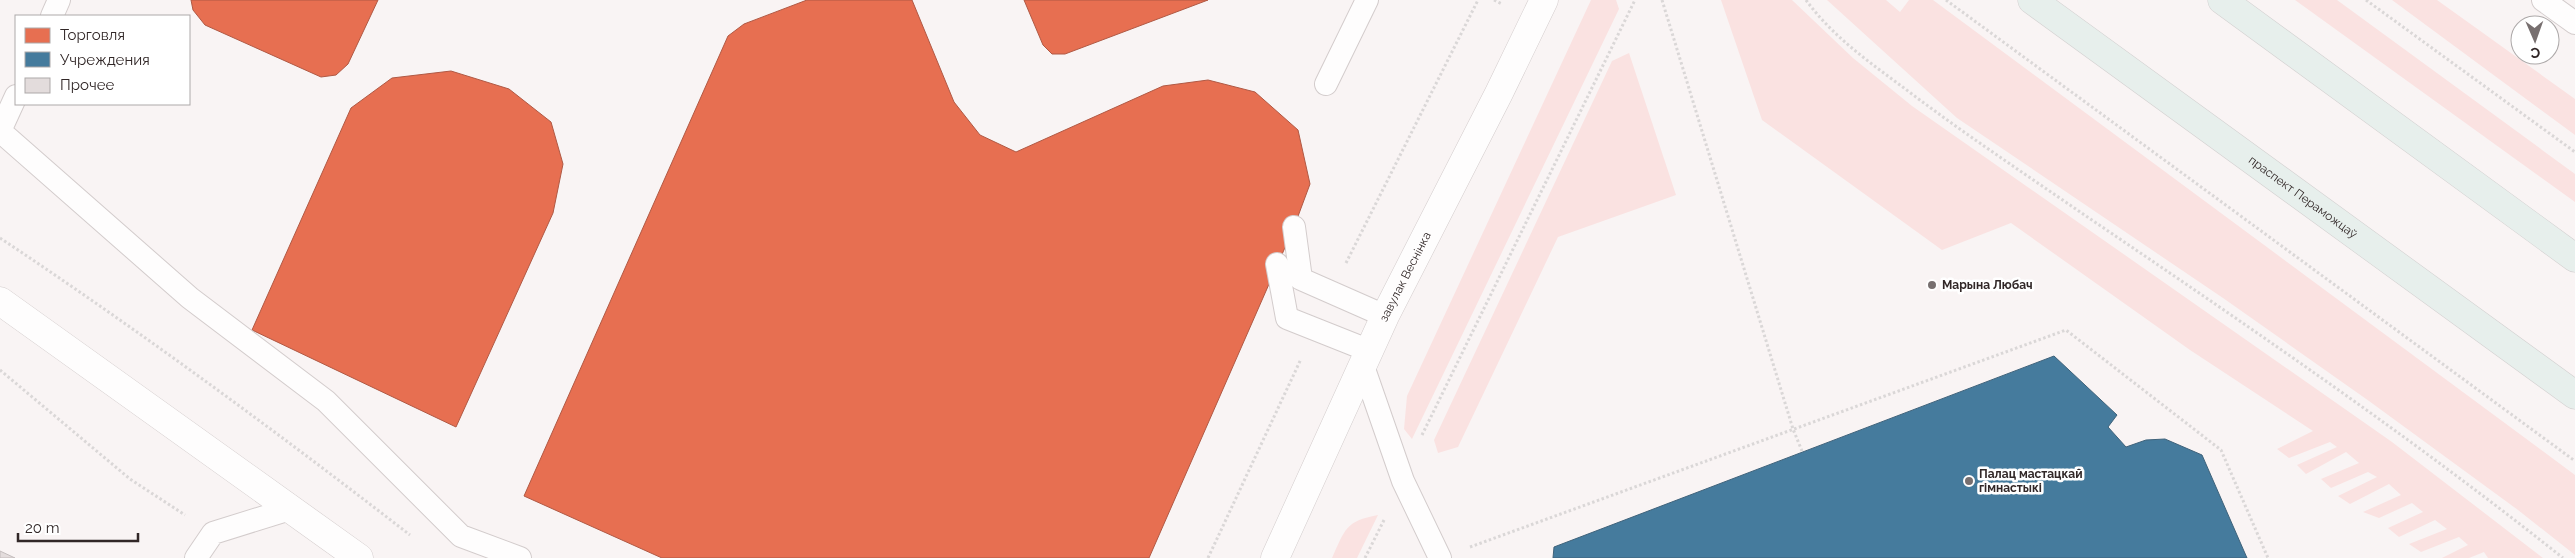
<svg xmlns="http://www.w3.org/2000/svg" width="2575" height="558" font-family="Raleway,sans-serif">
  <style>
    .green { fill: #fae2e1 }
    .shops { fill: #e76f51; stroke: #b05944 }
    .public { fill: #457b9d; stroke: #3f627a }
    .building { fill: #e3dcdc; stroke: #c4bcbc }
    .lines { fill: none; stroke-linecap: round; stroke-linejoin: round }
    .service-casing { stroke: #d3cccc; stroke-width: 24 }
    .minor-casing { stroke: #d3cccc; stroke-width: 29 }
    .primary-casing { stroke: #d3d0d0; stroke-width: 29 }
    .path { stroke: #dad7d7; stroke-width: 3; stroke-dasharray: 2.5 2.5; stroke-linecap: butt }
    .service { stroke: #fefdfd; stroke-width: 22 }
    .minor { stroke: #fefdfd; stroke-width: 28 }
    .primary { stroke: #e7efec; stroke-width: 28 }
    .poi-dot { fill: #776f6f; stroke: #fff; stroke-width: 2 }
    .labels { text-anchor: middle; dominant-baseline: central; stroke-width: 5; stroke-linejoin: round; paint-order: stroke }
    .street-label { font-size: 12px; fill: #312727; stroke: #fff }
    .poi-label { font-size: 12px; font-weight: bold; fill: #312727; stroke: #fff; text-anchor: start }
  </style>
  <rect width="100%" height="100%" fill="#f9f4f4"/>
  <!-- green -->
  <path class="green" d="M1591,0H1616L1619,9L1412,439L1404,429L1407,396Z
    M1721,0H1792L1853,58L1912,106L2392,442L2543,558H2488L2484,552L2469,558H2442L2468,545L2459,537L2421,552L2409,544L2447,529L2435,520L2399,537L2388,528L2423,512L2412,503L2379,518L2363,512L2401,495L2389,484L2350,504L2338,496L2377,477L2368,472L2331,488L2321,479L2359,463L2346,452L2306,474L2297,465L2337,447L2330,442L2289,458L2277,449L2313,431L2190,350L2011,223L1942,250L1762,120Z
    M1827,0H1886L1900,12L1909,0H1933L2575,475V555L2518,510L2369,401L2223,298L1957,118Z
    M2295,0H2337L2575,174V202Z
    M2392,0H2437L2575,99V135Z
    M1629,53L1676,195L1558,237L1458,447L1438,453L1434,440L1612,61Z
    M1378,515L1357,558H1332C1345,530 1345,521 1378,515Z"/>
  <!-- shops -->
  <path class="shops" d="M191,0H378L348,64L336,75L321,77L205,25L193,10Z
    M807,0H912L954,102L980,135L1016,152L1163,86L1208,80L1255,92L1298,130L1310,184L1294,227L1149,558H662L524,496L728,36L744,24Z
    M1024,0H1208L1065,54H1052L1043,45Z
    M451,71L509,89L551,122L563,164L553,213L456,427L252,330L351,108L392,78Z"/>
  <!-- public -->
  <path class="public" d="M2054,356L2117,415L2108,427L2126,447L2146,440L2165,439L2202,455L2247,558H1553L1554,547Z"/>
  <!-- building -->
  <path class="building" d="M0,551L15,558H0Z"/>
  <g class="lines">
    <!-- service casing -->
    <g class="service-casing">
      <path id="service" d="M2543,0L2575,23
        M52,16L59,0
        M1326,84L1367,0
        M16,96L0,131L190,298L326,401L461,536L520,558
        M1294,227L1301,279L1385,316
        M1277,264L1287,318L1370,351
        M1363,366L1403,481L1440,558
        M196,558L213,533L290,509"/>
    </g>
    <!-- minor casing -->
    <g class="minor-casing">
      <g id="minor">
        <path d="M0,301L359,558"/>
        <path id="s1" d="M1275,558L1385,316L1499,93L1544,0"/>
      </g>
    </g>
    <!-- primary casing -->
    <g class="primary-casing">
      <g id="primary">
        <path id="s2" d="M2032,0L2575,395"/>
        <path d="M2222,0L2575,258"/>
      </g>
    </g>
    <!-- path -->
    <path class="path" d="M1494,0L1502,4
      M1662,0L1793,429L1802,451
      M1806,0C1832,36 1869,62 1904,88C1963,133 2025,174 2086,216C2248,326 2410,436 2563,558
      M1946,0L2575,461
      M2366,0L2575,152
      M0,238C140,331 277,432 410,535
      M1346,263L1478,0
      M0,370L130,479L185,515
      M1422,435L1635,0
      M1470,547L2066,330L2221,450L2268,558
      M1208,558L1301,359
      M1365,558L1385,518"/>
    <!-- service -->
    <use href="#service" class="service"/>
    <!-- minor -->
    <use href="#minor" class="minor"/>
    <!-- primary -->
    <use href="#primary" class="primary"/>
  </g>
  <!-- markers -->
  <g class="poi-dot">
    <circle cx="1932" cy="285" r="5"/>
    <circle cx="1969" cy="481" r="5"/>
  </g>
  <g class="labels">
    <!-- street labels -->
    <g class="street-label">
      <text stroke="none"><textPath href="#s2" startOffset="335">праспект Пераможцаў</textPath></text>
      <text stroke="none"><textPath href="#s1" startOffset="310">завулак Веснінка</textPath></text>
    </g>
    <!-- poi labels -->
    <g class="poi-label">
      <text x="1942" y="285">Марына Любач</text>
      <text x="1979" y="474">Палац мастацкай<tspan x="1979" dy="14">гімнастыкі</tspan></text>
    </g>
  </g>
  <!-- legend -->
  <rect x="15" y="15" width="175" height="90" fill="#ffffff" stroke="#ada9a9"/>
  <rect x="25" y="28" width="25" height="15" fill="#e76f51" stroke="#ada9a9"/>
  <text x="60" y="40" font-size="15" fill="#312727">Торговля</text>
  <rect x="25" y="52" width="25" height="15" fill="#457b9d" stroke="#ada9a9"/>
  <text x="60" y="65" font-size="15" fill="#312727">Учреждения</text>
  <rect x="25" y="78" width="25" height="15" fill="#e3dcdc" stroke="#ada9a9"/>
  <text x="60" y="90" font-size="15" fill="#312727">Прочее</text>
  <!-- north arrow -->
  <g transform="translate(2535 40) rotate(178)"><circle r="24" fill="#ffffff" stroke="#ada9a9"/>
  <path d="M0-4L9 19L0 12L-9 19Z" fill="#776f6f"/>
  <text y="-8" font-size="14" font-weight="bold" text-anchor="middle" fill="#312727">С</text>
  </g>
  <!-- scale -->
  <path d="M18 533v8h120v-8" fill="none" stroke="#312727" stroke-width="2.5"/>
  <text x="25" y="533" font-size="15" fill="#312727" stroke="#ffffff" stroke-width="4" paint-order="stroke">20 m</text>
</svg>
